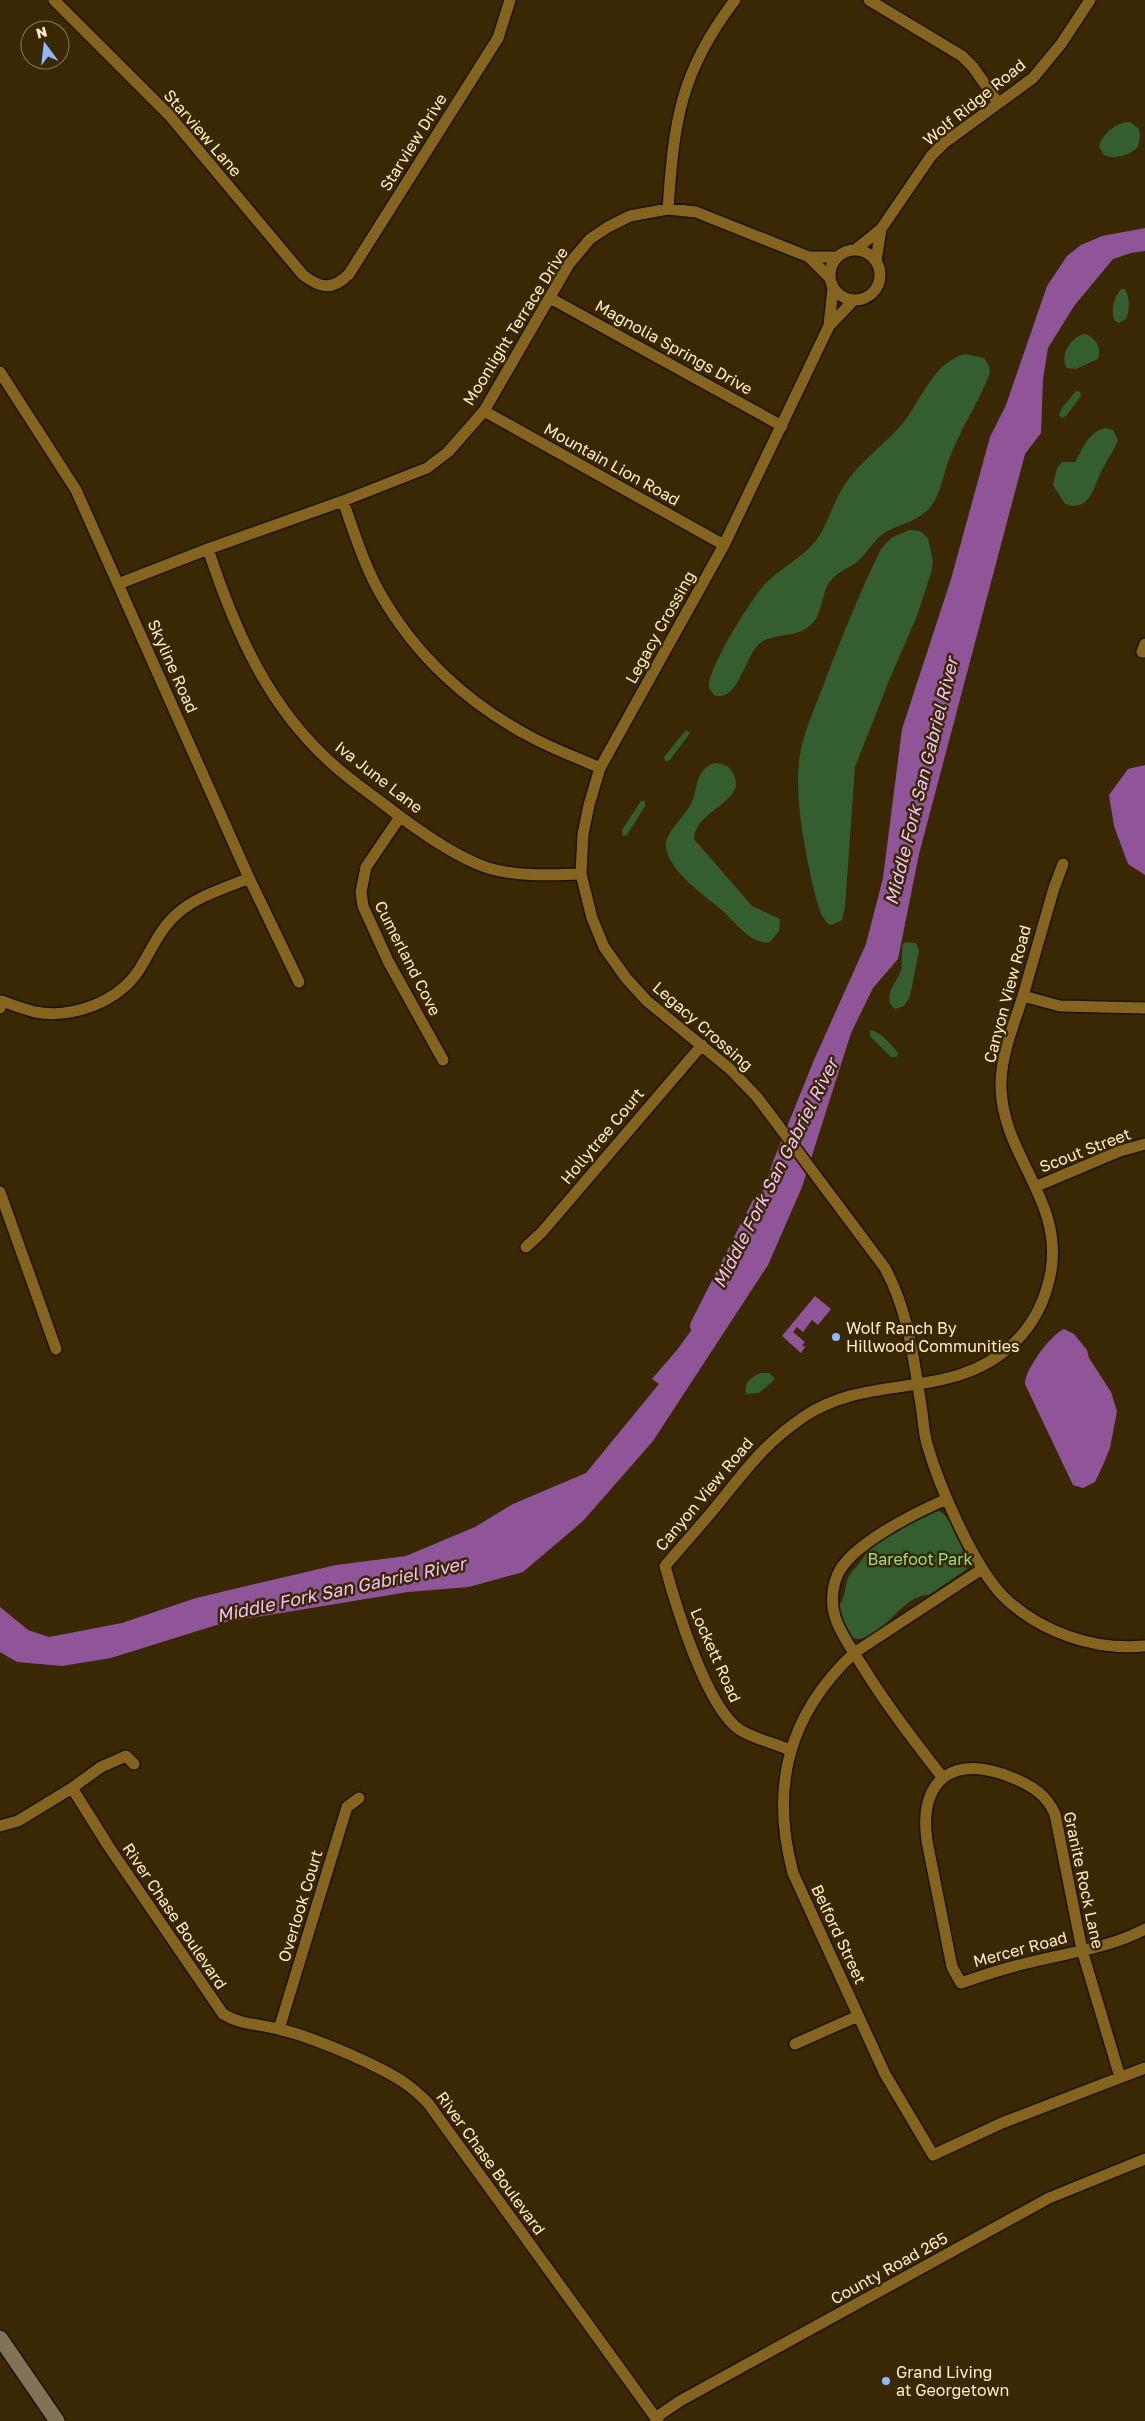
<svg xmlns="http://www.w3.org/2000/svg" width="1145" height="2421" font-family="'Golos Text',sans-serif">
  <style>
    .green { fill: #355e30 }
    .water { fill: #905599 }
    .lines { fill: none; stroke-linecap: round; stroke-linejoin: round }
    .river { stroke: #905599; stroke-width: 18 }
    .street-casing { stroke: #1c1201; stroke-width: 14 }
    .secondary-casing { stroke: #1c1201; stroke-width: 18 }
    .street { stroke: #856420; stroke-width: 11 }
    .secondary { stroke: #807356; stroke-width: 15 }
    .poi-dot { fill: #91b8fd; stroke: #3a2804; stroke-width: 2 }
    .labels { text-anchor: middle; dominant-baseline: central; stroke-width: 5; stroke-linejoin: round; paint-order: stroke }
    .street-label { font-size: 16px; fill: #feeccc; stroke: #3a2804 }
    .poi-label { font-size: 16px; fill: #feeccc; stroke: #3a2804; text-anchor: start }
    .park-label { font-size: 16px; fill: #8ce182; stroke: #3a2804 }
    .water-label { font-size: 18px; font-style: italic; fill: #f1c1f9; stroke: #3a2804 }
  </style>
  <rect width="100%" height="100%" fill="#3a2804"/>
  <!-- green -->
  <path class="green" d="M1130,122L1139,129L1140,137L1138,147C1129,155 1116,160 1104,155L1099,147C1102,134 1116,122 1130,122Z
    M1121,289H1125C1130,297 1130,310 1126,319L1119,323L1115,321C1110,312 1114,297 1121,289Z
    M1085,334C1096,338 1102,348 1098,359L1076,369L1067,368C1059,356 1071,336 1085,334Z
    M965,354L984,358L989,366L990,373C979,401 963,425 952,452C944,469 942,491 932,505C921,521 898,524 883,534C873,541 867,553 857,562C850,568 839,571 832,579C819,593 826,614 807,628C793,638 773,633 760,643C745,655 738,704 714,695L709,688C706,671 752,597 766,583C782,567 805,556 818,538C829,521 834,500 845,484C861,460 885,445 903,423C917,405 926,383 942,367C949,361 957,356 965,354Z
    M1076,391L1080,392L1081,396L1066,416L1062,418L1059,415L1062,408Z
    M1106,428L1113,430L1118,440C1114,451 1106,461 1101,472C1094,487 1089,513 1065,504L1053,485L1057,468L1062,462H1075C1083,448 1089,431 1106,428Z
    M909,530L920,531L928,538L933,561L931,573L917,616L890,678L855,767L845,907L842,920L831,925C820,922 815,892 812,882C804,843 795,801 799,761C802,736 813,712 822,689C840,641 859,594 881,549L891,538Z
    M686,730L690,733L670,760L666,762L664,757Z
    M715,763C730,764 736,773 736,787C728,807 695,815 694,839L752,906L780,919L779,931L770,942C763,944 755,940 749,936C740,929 732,920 724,912C707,897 670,873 666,848C663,833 688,815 693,799C698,785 697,768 715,763Z
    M641,801H645V806L627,835L623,836L622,830Z
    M906,942L916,943L919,951L910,996L904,1006L895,1009L890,1004C887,990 895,985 900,973C903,969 901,952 903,944Z
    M870,1030C880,1031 892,1045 898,1053L897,1057H891L870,1036Z
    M761,1373H770L775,1379L759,1393L746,1394C744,1382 750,1378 761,1373Z
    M938,1511C950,1513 963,1550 968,1562L967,1569L929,1595C903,1592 880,1645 853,1638L845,1626L839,1605C846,1598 844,1587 848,1578C852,1569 864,1561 866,1552C889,1536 912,1520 938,1511Z"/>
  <!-- water -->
  <path class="water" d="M1145,228V251L1131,253L1113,259L1074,306L1048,348L1043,379L1041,433L1025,454L919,854L898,959L873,988L851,1033L802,1187L768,1265L653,1441L583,1521L523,1572L469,1587L408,1592L226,1622L111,1658L62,1666L17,1662L0,1652V1607L28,1630L49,1637L122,1623L196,1598L336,1565L406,1556L475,1527L513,1504L586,1473L659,1384L652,1379L677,1350L717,1295L746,1240L774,1159L814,1060L866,944L883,878L902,729L951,579L990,437L1006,405L1047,286L1067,256L1081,245L1102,236Z
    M1145,765V875L1128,864L1114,826L1109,795L1128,769Z
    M815,1296L831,1309L818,1325L812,1320L803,1332L797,1327L793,1332L805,1342L802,1345L805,1347L801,1353L782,1336Z
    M1064,1329L1074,1334L1087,1350L1089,1358L1111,1392L1117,1411L1110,1448L1103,1465L1095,1482L1083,1488L1073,1485L1025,1384C1024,1371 1051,1334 1064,1329Z"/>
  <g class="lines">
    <!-- river -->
    <path class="river" d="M699,1326L762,1202"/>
    <!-- street casing -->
    <g class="street-casing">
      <path id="street" d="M54,0L169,115L303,275C320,288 332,291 349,274L498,38L510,0
        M869,0L962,56L973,67L998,103
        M668,209C674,121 680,72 735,0
        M830 275a25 25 0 1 1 50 0a25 25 0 1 1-50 0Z
        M855,250L881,229
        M809,257H836
        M876,261L881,229L931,156L944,143L1033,78L1061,44L1090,0
        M550,298L782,426
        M854,300L829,326L724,545L600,768L589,805L583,834L581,874L592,918L604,947L626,978L647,1001L730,1069L757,1097L885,1268C907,1309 913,1353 920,1399C923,1414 923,1430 927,1444C939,1486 973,1565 1003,1596C1039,1632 1095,1651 1145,1646
        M829,325L833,288
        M0,372L76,490L249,878L299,982
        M484,411L724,545
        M343,501C354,532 364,565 380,593C415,655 468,704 531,737C553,749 578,758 600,768
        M208,549C235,631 269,710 337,768C352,781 369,793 385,805C412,826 455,857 488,868C518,877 550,875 581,874
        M118,584L208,549L343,501L427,468L448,452L484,411L569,264L590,239L608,227L630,216L668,209L696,212L809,257L830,278
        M1145,644L1142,652H1145
        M400,817L366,867L361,892L363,906L388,961L443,1060
        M1023,996L1060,1006L1145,1008
        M0,1008L2,1001C12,1005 24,1009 35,1012C72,1019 118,1002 139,970C151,951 160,928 178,913C197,896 226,888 249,878
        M1037,1186L1120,1151L1145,1144
        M0,1192L56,1349
        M526,1247L542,1232L702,1045
        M982,1569L854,1653C788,1715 770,1787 793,1873L885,2074L933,2155L1002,2123L1145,2068
        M790,1750C774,1743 755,1739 740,1730C706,1707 676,1606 665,1566C683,1545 701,1525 719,1503C748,1467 766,1442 805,1416C870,1372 953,1402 1014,1343C1035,1323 1046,1299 1051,1271C1063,1200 1003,1156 1001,1088C1000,1058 1013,1027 1022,999C1033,962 1043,925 1054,888L1063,864
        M943,1778C915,1742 887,1706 863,1667C853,1651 841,1635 835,1617C831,1605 832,1588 837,1576C849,1545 917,1512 947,1499
        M72,1788L109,1847L223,2014C241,2025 259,2024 278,2029C311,2036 373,2063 402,2081C411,2087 420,2095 428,2103L658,2421
        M0,1826L18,1821L72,1788L101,1767L126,1756L134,1764
        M279,2029L347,1807L359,1798
        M795,2044L858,2016
        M1120,2077L1082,1950L1055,1814C1046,1794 1032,1786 1013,1778C955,1753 918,1778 927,1841L952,1967L961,1983C981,1976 1002,1969 1023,1964C1064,1953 1108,1949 1145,1929
        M655,2418L680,2401L1049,2198L1145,2159"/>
    </g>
    <!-- secondary casing -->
    <g class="secondary-casing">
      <path id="secondary" d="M0,2338L57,2421"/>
    </g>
    <!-- street -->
    <use href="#street" class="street"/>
    <!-- secondary -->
    <use href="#secondary" class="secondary"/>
  </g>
  <!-- markers -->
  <g class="poi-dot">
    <circle cx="836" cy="1337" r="5"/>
    <circle cx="886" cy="2381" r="5"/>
  </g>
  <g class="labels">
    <!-- street labels -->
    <g class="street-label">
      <text transform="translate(974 102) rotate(-39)">Wolf Ridge Road</text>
      <text transform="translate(203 133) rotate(49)">Starview Lane</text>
      <text transform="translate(413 142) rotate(-58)">Starview Drive</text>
      <text transform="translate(515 326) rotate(-58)">Moonlight Terrace Drive</text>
      <text transform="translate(674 347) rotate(29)">Magnolia Springs Drive</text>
      <text transform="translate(612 464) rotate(29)">Mountain Lion Road</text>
      <text transform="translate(660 627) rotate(-61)">Legacy Crossing</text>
      <text transform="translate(173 666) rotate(66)">Skyline Road</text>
      <text transform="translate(379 777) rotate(38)">Iva June Lane</text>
      <text transform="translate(408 958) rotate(63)">Cumerland Cove</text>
      <text transform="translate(1007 994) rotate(-75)">Canyon View Road</text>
      <text transform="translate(703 1026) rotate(41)">Legacy Crossing</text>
      <text transform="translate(602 1136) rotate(-50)">Hollytree Court</text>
      <text transform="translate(1085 1150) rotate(-21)">Scout Street</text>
      <text transform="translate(704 1494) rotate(-50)">Canyon View Road</text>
      <text transform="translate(716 1655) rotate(66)">Lockett Road</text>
      <text transform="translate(1084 1880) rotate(78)">Granite Rock Lane</text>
      <text transform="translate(300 1906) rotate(-73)">Overlook Court</text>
      <text transform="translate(175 1916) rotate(56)">River Chase Boulevard</text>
      <text transform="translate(839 1934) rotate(65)">Belford Street</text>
      <text transform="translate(1020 1949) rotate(-15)">Mercer Road</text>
      <text transform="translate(491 2163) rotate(54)">River Chase Boulevard</text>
      <text transform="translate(889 2268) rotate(-29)">County Road 265</text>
    </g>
    <!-- poi labels -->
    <g class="poi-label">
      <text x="846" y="1328">Wolf Ranch By<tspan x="846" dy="18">Hillwood Communities</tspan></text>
      <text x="896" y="2372">Grand Living<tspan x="896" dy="18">at Georgetown</tspan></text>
    </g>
    <!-- park labels -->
    <g class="park-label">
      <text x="920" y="1559">Barefoot Park</text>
    </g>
    <!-- water labels -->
    <g class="water-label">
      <text transform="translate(921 781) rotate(-76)">Middle Fork San Gabriel River</text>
      <text transform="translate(775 1173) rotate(-63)">Middle Fork San Gabriel River</text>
      <text transform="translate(341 1589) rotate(-12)">Middle Fork San Gabriel River</text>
    </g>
  </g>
  <!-- north arrow -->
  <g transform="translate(45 45) rotate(345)"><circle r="24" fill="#3a2804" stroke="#887654"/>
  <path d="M0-4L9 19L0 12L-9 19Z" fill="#91b8fd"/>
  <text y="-8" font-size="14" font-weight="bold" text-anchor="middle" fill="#feeccc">N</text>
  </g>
</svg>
